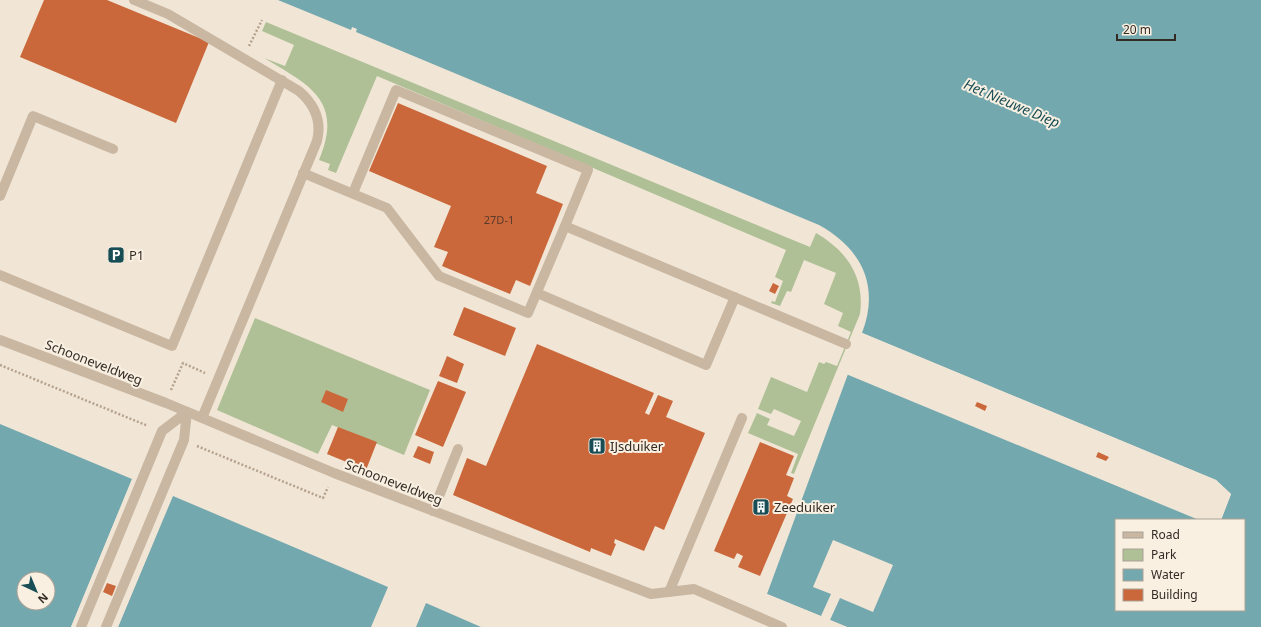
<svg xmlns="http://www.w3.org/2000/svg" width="1261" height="627" font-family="'Noto Sans',sans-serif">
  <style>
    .green { fill: #afc096 }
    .water { fill: #74a8af; fill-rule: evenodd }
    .pier { fill: #f1e6d6 }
    .building { fill: #ca683b }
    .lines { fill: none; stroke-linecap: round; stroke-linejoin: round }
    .path { stroke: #b5a18c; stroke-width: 2.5; stroke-dasharray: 2 2; stroke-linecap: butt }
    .service { stroke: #c9b7a2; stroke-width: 10 }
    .minor { stroke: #c9b7a2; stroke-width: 10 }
    .labels { text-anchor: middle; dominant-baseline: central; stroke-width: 4; stroke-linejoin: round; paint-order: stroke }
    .number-label { font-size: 11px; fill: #593a2a }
    .poi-label { font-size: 13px; fill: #332a24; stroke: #f9f0e2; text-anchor: start }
    .street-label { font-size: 13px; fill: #332a24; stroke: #f9f0e2 }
    .water-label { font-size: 14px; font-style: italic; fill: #194d55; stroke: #f9f0e2 }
  </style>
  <rect width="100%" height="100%" fill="#f1e6d6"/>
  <!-- green -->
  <path class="green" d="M266,22L810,247L816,233C847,251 865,277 860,314L794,474L791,473L798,454L748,433L757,413L770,419L767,425L794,436L801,421L774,409L771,414L758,409L771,377L807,392L819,362L824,364L826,362L837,366L851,332L838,326L843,313L824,304L836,273L804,260L791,292L787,291L780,306L771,303L772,301L775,302L783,281L775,277L786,250L377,76L336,173L328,170L330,164L319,160C344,100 309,85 264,58L285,66L294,45L262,31Z
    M255,318L430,390L404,455L332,425L318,454L217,410Z"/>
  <!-- water -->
  <path class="water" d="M278,0H1261V627H847L767,594L848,374L1201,520H1116V610H1244V520H1221L1231,494L1216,480L862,333C880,286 862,249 819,225L356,32L357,29L352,27L351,30Z
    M0,424L132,479L71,627H0ZM24,579H48V603H24Z
    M173,496L388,587L371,627H118Z
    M426,603L481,627H416Z"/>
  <!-- pier -->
  <path class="pier" d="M860,332L1216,480L1231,494L1221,520H1219L1229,494L1215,482L861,335Z
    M849,373L1202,518L1203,520H1199L846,374Z
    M133,477L134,480L73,627H71Z
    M173,494L118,627H116L171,495Z
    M833,540L893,565L873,612L840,598L830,620L847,627H842L766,596L767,594L821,616L831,594L813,587Z"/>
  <!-- building -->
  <path class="building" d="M44,0H107L209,42L176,123L20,57Z
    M398,103L547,166L536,193L563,204L530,286L516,280L510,294L442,266L448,252L434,247L451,206L369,171Z
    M773,283L779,286L775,294L769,291Z
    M464,307L516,328L505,356L453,335Z
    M537,344L654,393L645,413L649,415L658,395L673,401L666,417L705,433L664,530L655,526L644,551L615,539L614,543L616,544L611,556L591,548L590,552L453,495L467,458L486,466Z
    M447,356L464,364L457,383L439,376Z
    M438,381L466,392L443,447L415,435Z
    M326,390L348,399L343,412L321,402Z
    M977,402L987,406L985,411L975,406Z
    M338,427L377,442L366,470L327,454Z
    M760,442L794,456L786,475L794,478L787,496L793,499L760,576L738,567L743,556L737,553L734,559L714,551Z
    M418,446L434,452L430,464L413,457Z
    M1098,452L1109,457L1106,461L1096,457Z
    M107,583L116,586L112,596L103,592Z"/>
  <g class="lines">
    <!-- path -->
    <path class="path" d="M249,46L262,20
      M0,365L148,426
      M171,390L183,363L205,373
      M197,446L323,498L328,487"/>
    <!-- service -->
    <path class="service" d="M303,173L387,208L439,276L528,313L565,226L846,344
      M353,193L396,90L588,170L565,226
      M0,196L33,116L113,149
      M0,275L172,346L282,80
      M537,293L706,365L735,297
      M433,511L458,449
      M669,592L742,418
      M81,627L162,431L187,412L184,440L106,627"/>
    <!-- minor -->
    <path class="minor" d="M134,0L168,14L299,91C314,104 322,121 317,141L202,418
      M0,340L166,403L334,473L651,594L694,589L782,627"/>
  </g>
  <!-- icons -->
  <defs>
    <g id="parking-square" transform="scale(0.9)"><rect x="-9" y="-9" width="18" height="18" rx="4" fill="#194d55" stroke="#f9f0e2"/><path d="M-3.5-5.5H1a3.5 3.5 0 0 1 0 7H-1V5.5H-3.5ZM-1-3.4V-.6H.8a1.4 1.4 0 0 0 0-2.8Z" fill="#fff"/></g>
    <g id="building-square" transform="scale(0.9)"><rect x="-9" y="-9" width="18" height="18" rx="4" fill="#194d55" stroke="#f9f0e2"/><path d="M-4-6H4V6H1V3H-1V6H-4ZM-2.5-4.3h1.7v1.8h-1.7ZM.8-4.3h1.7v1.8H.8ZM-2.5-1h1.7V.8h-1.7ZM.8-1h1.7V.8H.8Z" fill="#fff"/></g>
  </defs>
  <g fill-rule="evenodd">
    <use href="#parking-square" x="116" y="255"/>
    <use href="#building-square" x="597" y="446"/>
    <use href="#building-square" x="761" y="507"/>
  </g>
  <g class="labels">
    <!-- number labels -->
    <g class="number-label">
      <text x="499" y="219">27D-1</text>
    </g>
    <!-- poi labels -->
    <g class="poi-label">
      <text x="129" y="255">P1</text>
      <text x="610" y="446">IJsduiker</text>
      <text x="774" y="507">Zeeduiker</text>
    </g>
    <!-- street labels -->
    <g class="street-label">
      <text transform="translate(94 362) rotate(21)">Schooneveldweg</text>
      <text transform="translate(394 482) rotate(21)">Schooneveldweg</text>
    </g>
    <!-- water labels -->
    <g class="water-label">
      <text transform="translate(1012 103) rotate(23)">Het Nieuwe Diep</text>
    </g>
  </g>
  <!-- legend -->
  <rect x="1115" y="519" width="130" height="92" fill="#f9f0e2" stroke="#aaa196"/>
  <rect x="1123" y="532" width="20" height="6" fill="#c9b7a2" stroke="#aaa196"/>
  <text x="1151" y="539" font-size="12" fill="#332a24">Road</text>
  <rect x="1123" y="549" width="20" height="12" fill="#afc096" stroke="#aaa196"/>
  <text x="1151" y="559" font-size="12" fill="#332a24">Park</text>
  <rect x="1123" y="569" width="20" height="12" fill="#74a8af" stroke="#aaa196"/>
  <text x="1151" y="579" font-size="12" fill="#332a24">Water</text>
  <rect x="1123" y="589" width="20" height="12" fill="#ca683b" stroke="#aaa196"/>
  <text x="1151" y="599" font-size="12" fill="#332a24">Building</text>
  <!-- north arrow -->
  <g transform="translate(36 591) rotate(136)"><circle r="19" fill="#f9f0e2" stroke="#aaa196"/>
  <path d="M0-3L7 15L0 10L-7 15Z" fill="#194d55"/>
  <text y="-6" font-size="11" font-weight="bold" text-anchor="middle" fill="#332a24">N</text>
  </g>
  <!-- scale -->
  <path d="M1117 34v6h58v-6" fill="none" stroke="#332a24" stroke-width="2"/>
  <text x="1123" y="34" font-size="12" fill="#332a24" stroke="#f9f0e2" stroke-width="3" paint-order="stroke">20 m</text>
</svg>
